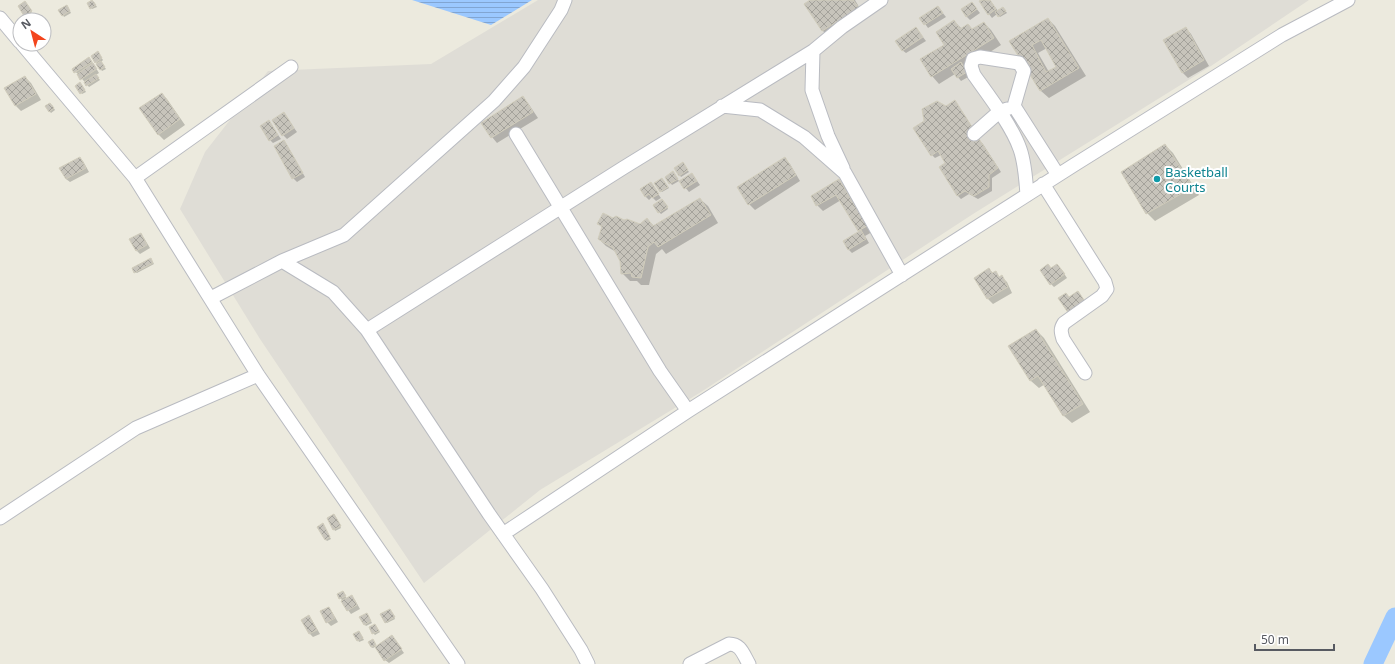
<svg xmlns="http://www.w3.org/2000/svg" width="1395" height="664" font-family="'Noto Sans',sans-serif">
  <style>
    .industrial { fill: #dfddd6 }
    .water { fill: url(#water-rules) }
    .shadow { fill: #0003; fill-rule: evenodd }
    .lines { fill: none; stroke-linecap: round; stroke-linejoin: round }
    .river { stroke: #9bc8ff; stroke-width: 19 }
    .building { fill: url(#building-cross-hatch); stroke: #d1cdbc; fill-rule: evenodd }
    .minor-casing { stroke: #b9bbc1; stroke-width: 15 }
    .minor { stroke: #fff; stroke-width: 13 }
    .culture-dot { fill: #0f9aa8; stroke: #fff; stroke-width: 1.5 }
    .labels { text-anchor: middle; dominant-baseline: central; stroke-width: 4; stroke-linejoin: round; paint-order: stroke }
    .culture-label { font-size: 13px; fill: #0d838f; stroke: #fff; text-anchor: start }
  </style>
  <defs>
    <pattern id="water-rules" width="6" height="5" patternUnits="userSpaceOnUse"><rect width="6" height="5" fill="#9bc8ff"/><path d="M0 2.5h6" fill="none" stroke="#81a5d2"/></pattern>
    <pattern id="building-cross-hatch" width="8" height="8" patternUnits="userSpaceOnUse"><rect width="8" height="8" fill="#c7c4bb"/><path d="M0 0l8 8M0 8l8-8" fill="none" stroke="#a4a29b"/></pattern>
  </defs>
  <rect width="100%" height="100%" fill="#eceade"/>
  <!-- industrial -->
  <path class="industrial" d="M538,0H1309L1211,66L973,214L701,392L540,490L424,583L260,339L180,209L205,152L268,71L431,64Z"/>
  <!-- water -->
  <path class="water" d="M412,0H532L491,25Z"/>
  <!-- shadow -->
  <path class="shadow" d="M812,0H855L863,14L828,36L823,31L806,4Z
    M983,0H990L998,11L1004,9L1007,13L1000,17L997,14L992,18L989,14Z
    M94,2L97,7L92,9L91,8Z
    M972,3L980,13L970,20L966,16Z
    M27,4L32,12L26,17L24,15Z
    M68,7L71,13L64,17L63,15Z
    M938,7L946,17L928,28L921,18Z
    M1048,19L1055,26L1086,76L1049,98L1041,91L1011,41ZM1047,48L1057,67L1049,72L1038,53Z
    M954,21L962,29L968,25L973,30L984,23L991,30L1001,45L965,68L970,76L961,81L955,74L939,84L932,76Z
    M916,28L926,41L906,53L902,50Z
    M1186,28L1191,34L1209,66L1188,78L1182,72Z
    M99,54L103,60L101,62L106,69L102,71L96,62Z
    M91,60L99,73L96,75L100,80L89,87L77,73L75,72Z
    M25,77L31,83L41,100L21,111L16,106L6,89Z
    M82,85L86,92L82,94L81,93Z
    M162,94L167,99L185,125L164,140L158,134Z
    M523,98L528,103L538,118L497,143L492,137Z
    M955,101L975,131L969,134L975,143L979,140L983,144L1001,172L992,178V191L978,199L969,194L961,199L958,196L947,163L941,155L935,158L932,155L946,108Z
    M52,105L55,110L51,113L46,107Z
    M284,114L297,132L287,139L283,135Z
    M268,121L281,139L273,143L270,140Z
    M284,142L287,145L305,177L297,182L293,178L275,147Z
    M1165,145L1173,153L1199,195L1155,221L1147,213L1122,172Z
    M79,158L83,161L89,172L70,182L66,179Z
    M785,159L790,164L800,181L755,210L749,204Z
    M684,165L689,172L681,177L675,168Z
    M674,174L679,181L672,185L666,177Z
    M692,174L700,185L689,192L680,181Z
    M663,180L669,188L662,192L661,191Z
    M839,181L844,186L872,232L865,236L869,243L852,253L849,250L860,232L841,200L823,211L817,205L812,197Z
    M651,184L661,198L656,201L652,197L649,200L645,196Z
    M700,199L708,206L718,223L666,254L662,249L656,254L649,285H641L637,281H630L622,273L621,261L616,252L606,246L599,239L602,228L599,224L613,219L640,225L647,219L654,226Z
    M664,202L668,209L661,214L659,212Z
    M141,234L144,238L150,248L140,254L136,250Z
    M152,261L154,264L137,273L135,272Z
    M989,269L994,274L995,273L1000,278L1002,277L1007,282L1012,293L993,304L988,299L976,278Z
    M1061,269L1067,278L1054,287L1051,284Z
    M1036,330L1044,338L1090,412L1072,423L1064,416L1045,384L1039,388L1031,381L1010,346Z
    M334,515L341,528L335,531L334,529Z
    M323,525L331,539L327,541L325,539Z
    M344,594L347,599L352,597L355,600L360,609L351,614L348,610L342,600L340,598Z
    M329,608L332,612L338,622L331,626L327,622L322,612Z
    M391,611L395,619L387,623L385,622Z
    M368,615L372,623L366,626L364,624Z
    M309,617L312,620L320,634L313,637L310,634Z
    M376,627L380,632L375,635L373,633Z
    M360,633L364,640L359,642L355,634Z
    M392,636L404,653L389,663L385,660L376,646L373,648L371,647L374,642L376,647Z"/>
  <g class="lines">
    <!-- river -->
    <path class="river" d="M1373,664L1395,617"/>
  </g>
  <!-- building -->
  <path class="building" d="M92,0L96,5L90,9L87,3Z
    M810,0H853L859,8L822,31L804,4Z
    M981,0H990L996,9L988,15L979,1Z
    M25,1L32,11L24,16L18,6Z
    M972,2L977,9L966,17L961,9Z
    M67,5L70,11L62,16L58,10Z
    M938,6L943,13L924,25L919,18Z
    M1003,7L1006,11L998,17L995,12Z
    M1048,18L1079,68L1040,91L1009,41ZM1041,40L1056,67L1046,72L1032,45Z
    M954,20L960,29L968,24L972,29L984,22L994,38L931,77L920,59L944,45L936,32Z
    M916,27L923,37L902,51L895,41Z
    M1186,27L1204,60L1182,73L1163,40Z
    M98,51L102,58L95,63L91,56Z
    M89,57L92,62L74,73L72,69Z
    M101,61L105,67L100,70L96,64Z
    M961,62L967,72L957,78L951,69Z
    M93,63L97,69L80,80L77,74Z
    M96,74L99,78L86,86L84,82Z
    M25,76L36,94L15,106L4,88Z
    M80,82L85,90L80,94L75,86Z
    M162,93L180,119L158,135L139,108Z
    M523,96L533,112L491,138L481,123Z
    M955,100L972,127L967,131L974,142L979,139L998,168L989,175V187L974,196L965,191L957,196L939,167L945,163L938,151L931,156L913,128L924,121L922,109L937,101L946,106Z
    M50,103L54,108L49,112L45,106Z
    M284,112L294,128L282,136L272,120Z
    M269,120L278,135L269,141L260,126Z
    M284,140L303,173L292,179L274,146Z
    M1165,144L1193,187L1146,214L1121,172Z
    M80,157L86,168L66,179L59,168Z
    M785,157L796,175L748,205L737,187Z
    M683,162L688,170L679,176L674,168Z
    M673,171L678,179L669,184L665,177Z
    M692,173L697,181L684,189L679,181Z
    M662,178L668,187L660,192L654,183Z
    M839,179L867,226L858,231L836,195L816,206L811,196Z
    M651,182L659,194L652,198L649,194L645,197L640,189Z
    M700,198L711,215L658,247L654,242L648,247L641,278L632,277L631,273L621,274L620,261L613,248L598,239L602,226L597,224L603,213L613,218L616,216L624,220L627,219L640,224L647,218L653,226Z
    M662,199L668,207L658,213L653,205Z
    M861,230L866,239L848,250L843,241Z
    M141,233L147,245L136,251L129,239Z
    M151,258L153,263L134,273L132,268Z
    M1048,264L1051,268L1057,264L1065,274L1050,285L1040,270Z
    M989,268L992,273L996,271L999,277L1002,275L1008,287L987,299L974,278Z
    M1078,291L1086,303L1069,314L1058,298L1066,293L1069,297Z
    M1036,329L1083,404L1063,416L1038,376L1030,381L1008,346Z
    M334,514L341,526L333,530L327,518Z
    M323,523L330,537L325,540L317,527Z
    M343,591L346,596L339,599L337,594Z
    M352,595L357,605L347,611L341,601Z
    M329,607L335,618L326,623L320,611Z
    M390,609L395,617L385,623L380,614Z
    M367,613L371,621L364,625L359,617Z
    M309,615L317,630L309,634L301,620Z
    M375,624L379,631L372,634L369,627Z
    M359,631L363,638L357,641L353,634Z
    M392,635L402,649L384,661L375,647Z
    M373,639L376,645L371,647L368,642Z"/>
  <g class="lines">
    <!-- minor casing -->
    <g class="minor-casing">
      <path id="minor" d="M0,18L20,42
        M22,44L135,178L258,375L458,664
        M813,51L812,90L828,136L843,168
        M722,106L760,110L804,137L845,173L902,275
        M516,134L660,371L688,411
        M974,134L999,112L1007,109
        M135,178L291,67
        M1043,184L1105,282L1107,289L1102,296L1064,323C1060,329 1061,332 1063,339L1085,373
        M1027,195C1026,180 1025,163 1020,149C1012,126 989,96 974,75L971,66L973,59L980,57L1019,63L1024,71L1014,106L1058,175
        M282,261L344,235L494,101L524,67L561,10L565,0
        M211,298L282,261L333,292L367,330L489,514L542,589L581,650L588,664
        M367,330L623,168L813,51L842,27L881,0
        M0,518L136,428L258,375
        M503,534L688,411L1074,165L1282,35L1348,0
        M690,664L729,644C741,644 743,654 749,664"/>
    </g>
    <!-- minor -->
    <use href="#minor" class="minor"/>
  </g>
  <!-- markers -->
  <circle class="culture-dot" cx="1157" cy="179" r="4"/>
  <g class="labels">
    <!-- culture labels -->
    <g class="culture-label">
      <text x="1165" y="172">Basketball<tspan x="1165" dy="15">Courts</tspan></text>
    </g>
  </g>
  <!-- north arrow -->
  <g transform="translate(32 32) rotate(324)"><circle r="19" fill="#ffffff" stroke="#bcbdc0"/>
  <path d="M0-3L7 15L0 10L-7 15Z" fill="#f3451d"/>
  <text y="-6" font-size="11" font-weight="bold" text-anchor="middle" fill="#575a61">N</text>
  </g>
  <!-- scale -->
  <path d="M1255 644v6h79v-6" fill="none" stroke="#575a61" stroke-width="2"/>
  <text x="1261" y="644" font-size="12" fill="#575a61" stroke="#ffffff" stroke-width="3" paint-order="stroke">50 m</text>
</svg>
